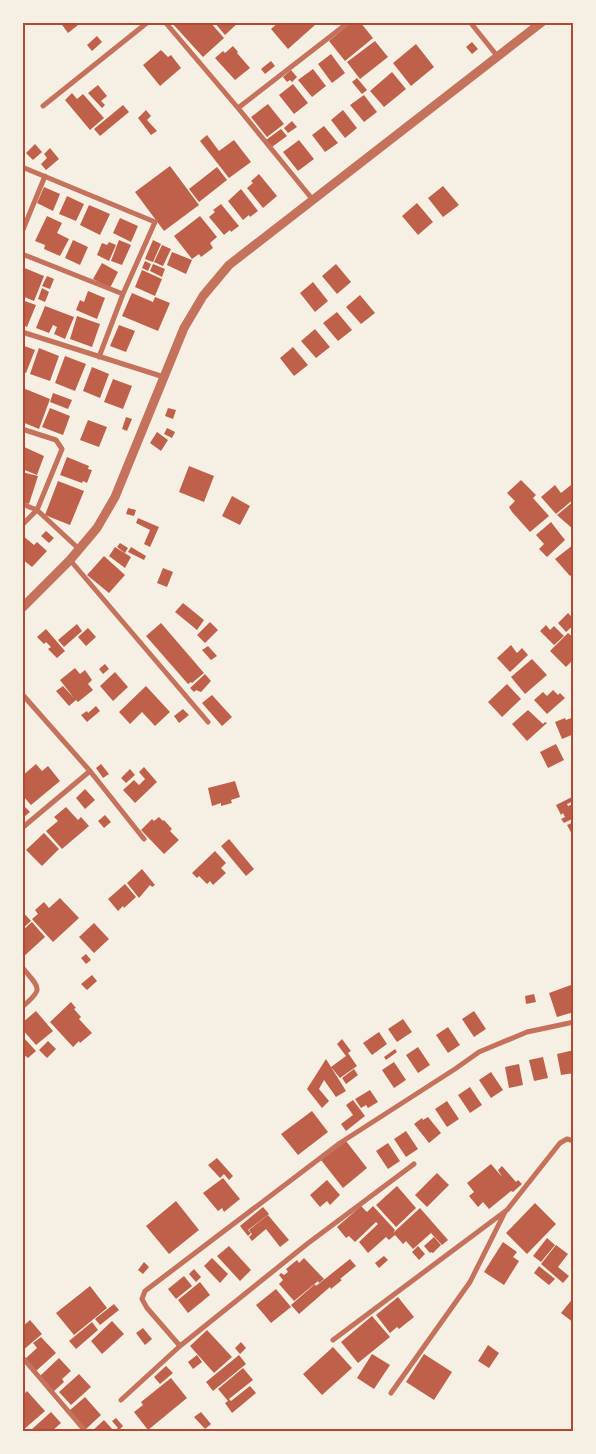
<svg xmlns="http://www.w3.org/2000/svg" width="596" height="1454" font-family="Arial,sans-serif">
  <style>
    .building { fill: #bf614a }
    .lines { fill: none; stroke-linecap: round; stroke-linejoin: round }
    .minor { stroke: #c5725c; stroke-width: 5 }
    .tertiary { stroke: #c5725c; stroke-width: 9 }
    .neatline { fill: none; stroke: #b5482f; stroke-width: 2 }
  </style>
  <rect width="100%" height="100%" fill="#f6efe4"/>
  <!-- building -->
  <path class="building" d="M60,22H82L68,33Z
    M171,22H210L224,38L203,57Z
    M214,22H239L225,35Z
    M279,22H313L315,25L288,49L271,29Z
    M352,22H360L373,38L345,61L329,41Z
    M97,36L102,42L92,51L87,45Z
    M375,41L388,57L360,79L347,62Z
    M472,42L478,49L472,54L466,47Z
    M416,44L434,67L411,86L393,63Z
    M233,46L238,52L237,53L250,68L235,80L215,58L223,51L225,53Z
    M161,50L168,57L171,55L181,68L160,86L143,65Z
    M331,54L345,73L332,83L318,64Z
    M271,61L275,66L265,74L261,69Z
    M313,69L326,86L312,97L298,80Z
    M291,70L297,77L292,82L290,80L287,82L283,77Z
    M392,72L406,89L384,107L370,91Z
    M357,78L367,90L362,94L352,82Z
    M293,84L308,103L294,114L279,95Z
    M98,85L107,96L101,101L105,105L102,108L88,93Z
    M72,93L77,99L83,94L104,118L90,130L65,100Z
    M364,95L377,112L364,122L350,105Z
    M268,104L284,124L267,137L251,117Z
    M123,105L129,112L100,136L94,129Z
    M146,110L151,116L147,120L157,131L151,135L138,118Z
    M343,110L357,128L345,138L331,120Z
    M292,121L297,127L288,133L284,128Z
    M324,126L338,143L325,152L312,135Z
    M281,129L287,136L272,147L266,140Z
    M207,135L219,151L234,140L251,162L229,178L200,141Z
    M299,140L314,159L298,171L283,152Z
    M35,144L42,152L33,160L26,153Z
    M50,148L59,159L46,170L41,164L47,158L44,154Z
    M170,166L199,205L164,231L135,192Z
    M217,167L227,180L199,202L189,189Z
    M259,174L277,196L263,208L247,188L253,183L251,181Z
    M443,186L459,205L443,217L428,198Z
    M44,187L60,194L53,211L37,203Z
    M241,189L258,211L250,217L249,215L243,220L228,201Z
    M67,196L84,204L76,221L59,214Z
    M417,203L433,222L418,235L402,216Z
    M221,204L239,226L231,232L230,230L224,235L209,217L215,212L213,210Z
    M89,205L110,214L100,235L80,225Z
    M47,216L62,223L57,233L69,239L60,256L44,249L45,245L35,241Z
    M200,216L217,237L210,243L213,248L201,257L199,254L192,259L174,236Z
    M120,218L138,226L131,242L113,233Z
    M73,240L88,247L80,265L65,258Z
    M119,240L131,245L122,265L111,261Z
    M153,240L161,244L153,262L145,259Z
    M109,242L116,245L109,261L97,255L102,243L107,245Z
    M162,245L171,249L163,266L154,262Z
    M172,252L192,260L186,274L167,265Z
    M145,261L151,264L148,271L142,268Z
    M102,263L118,272L110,288L93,279Z
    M153,264L165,269L162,277L150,271Z
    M336,264L351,282L337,294L322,276Z
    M22,267L44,276L34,301L22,296Z
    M142,270L162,279L155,296L135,287Z
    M47,276L54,279L50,289L42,286Z
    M313,282L328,301L315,312L300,293Z
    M42,288L49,292L45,302L38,299Z
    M88,291L105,298L97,319L76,310L80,300L84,302Z
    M132,293L153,302L155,297L170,303L158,331L122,316Z
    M360,295L375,313L361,324L346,307Z
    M22,300L36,305L27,327L22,325Z
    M45,306L74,317L65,339L54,334L57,327L53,325L49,333L36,328Z
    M337,312L352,330L338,341L323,323Z
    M77,316L100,324L92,347L70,339Z
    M119,325L135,331L126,352L110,346Z
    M315,329L330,347L316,358L301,341Z
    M22,345L35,350L26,373L22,372Z
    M293,347L308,365L294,376L280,358Z
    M39,348L59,356L50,381L30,374Z
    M65,356L86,364L75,391L55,383Z
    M92,367L109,374L100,398L83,391Z
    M113,379L132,386L123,409L104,402Z
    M23,388L50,399L39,429L22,422Z
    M53,393L72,400L68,409L50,402Z
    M50,408L70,416L63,435L42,427Z
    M168,408L176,410L173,419L165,416Z
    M126,417L132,419L127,431L122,429Z
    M88,420L107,427L99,447L80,440Z
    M167,428L175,432L172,438L164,434Z
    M157,432L168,440L161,451L150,443Z
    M22,446L44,456L37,475L22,469Z
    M67,457L89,466L88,469L92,470L87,483L83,481L82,483L60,475Z
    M189,466L214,476L204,502L179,492Z
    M22,472L38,476L29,504L22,502Z
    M521,480L536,495L533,498L549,516L530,532L512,512L509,507L515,501L507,493Z
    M58,481L84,491L70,525L45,515Z
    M555,485L561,493L571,485L574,488V499L556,514L541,497Z
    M232,496L250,506L240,525L222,516Z
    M574,501V530L557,515Z
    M128,508L136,510L134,516L126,514Z
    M138,518L159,527L150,547L144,544L150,530L136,523Z
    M551,522L565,540L547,557L539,549L544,544L536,535Z
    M46,531L54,538L49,543L41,536Z
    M22,535L34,545L37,542L47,551L32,567L22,559Z
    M120,543L128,548L125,553L117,547Z
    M573,545L574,573L570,576L555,559Z
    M115,547L131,557L125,568L109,556Z
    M131,547L146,556L144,560L128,552Z
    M104,556L125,575L109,593L87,575Z
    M163,568L173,572L167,587L157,583Z
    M183,603L204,620L197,630L175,612Z
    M568,613L574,619V625L566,632L558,623Z
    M210,622L218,630L205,643L197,635Z
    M161,623L204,673L192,683L191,682L188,684L146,636Z
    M77,624L82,631L64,647L58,640Z
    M546,625L550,630L554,626L564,636L554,645L540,631Z
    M88,628L96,637L86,646L78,637Z
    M46,629L65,651L57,658L48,649L51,647L46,642L44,644L37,637Z
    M568,633L574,638V659L566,667L550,651Z
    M511,645L517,653L522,648L528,655L510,672L497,658Z
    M208,646L217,656L211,660L202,650Z
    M532,659L547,675L525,694L511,677Z
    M105,664L109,669L103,674L99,669Z
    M75,668L80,674L85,670L92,680L88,684L93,690L78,702L76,700L69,706L56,691L63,686L74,698L60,680Z
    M115,672L128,687L113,701L100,686Z
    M205,674L211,681L201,692L196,690L194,692L190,688Z
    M507,684L521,699L502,717L488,702Z
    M146,686L170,712L155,726L142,712L130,724L119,712Z
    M553,690L558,695L560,693L565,698L547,714L534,700L543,692L547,696Z
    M212,695L232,717L222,726L202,703Z
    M96,706L100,711L87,722L81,715L87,711L88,713Z
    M183,709L189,715L179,723L174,716Z
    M528,710L543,724L545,722L547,723L527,741L512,724Z
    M574,717V734L562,739L555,722L565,718L566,720Z
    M556,744L564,760L548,768L540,752Z
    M36,764L42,771L48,766L60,781L31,805L22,795V776Z
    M101,764L109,774L103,778L96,768Z
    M144,767L157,782L135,803L123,790L134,780L139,785L145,779L139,772Z
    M130,769L135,775L126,783L121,778Z
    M235,781L240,797L231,800L232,803L221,806V803L212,806L208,788Z
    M85,789L95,800L85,809L76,798Z
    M574,796V801L567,804L568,806L574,804V818L564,823L561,819L565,817L563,813L561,815L556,805Z
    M22,804L30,812L24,817L22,815Z
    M66,807L78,820L81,817L89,826L62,849L46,831L58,821L54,817Z
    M105,815L111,822L104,828L98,821Z
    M159,817L163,821L164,820L172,829L170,831L179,840L164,854L141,830L152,819L154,821Z
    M574,822V838L567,825Z
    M44,833L59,849L42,866L26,850Z
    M229,839L254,869L246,876L221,846Z
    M215,851L226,863L221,868L226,873L213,885L210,881L207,884L199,876L197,878L192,873Z
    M142,869L155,885L152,887L150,885L139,898L127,883Z
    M125,884L136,897L124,908L123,906L118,911L108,899Z
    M60,898L79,918L53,942L32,919L38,914L35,910L44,902L49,908Z
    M22,911L31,921L22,929Z
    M32,922L45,937L22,958V931Z
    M94,923L109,939L94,953L79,937Z
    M86,954L91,960L86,964L81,958Z
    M92,975L97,981L87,990L81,984Z
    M571,985L574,992V1012L557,1017L549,993Z
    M534,994L536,1002L526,1004L525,996Z
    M71,1002L76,1008L74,1009L81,1017L79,1019L92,1033L80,1043L79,1041L73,1047L50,1022Z
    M36,1011L53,1031L36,1045L22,1029V1023Z
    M474,1011L486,1029L474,1037L462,1019Z
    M403,1019L412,1032L397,1042L388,1029Z
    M448,1027L460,1045L448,1053L436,1035Z
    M379,1032L387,1044L372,1055L363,1043Z
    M22,1036L36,1051L28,1058L26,1056L22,1059Z
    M342,1039L351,1051L348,1053L357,1066L340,1078L331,1067L346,1056L337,1044Z
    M48,1041L56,1049L47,1058L39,1050Z
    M418,1047L430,1065L418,1073L406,1055Z
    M395,1049L397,1052L386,1060L384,1057Z
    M574,1050V1073L561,1075L557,1054Z
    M543,1057L548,1078L534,1081L529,1060Z
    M326,1059L346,1091L336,1097L324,1080L319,1089L329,1101L322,1108L307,1089Z
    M394,1062L406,1080L394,1088L382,1070Z
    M519,1064L523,1085L509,1088L505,1067Z
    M354,1069L358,1075L346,1084L342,1078Z
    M491,1072L503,1090L491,1098L479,1080Z
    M470,1087L482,1105L470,1113L458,1095Z
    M370,1090L378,1102L368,1108L366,1105L361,1108L355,1099Z
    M353,1100L365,1116L346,1131L341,1124L353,1115L346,1105Z
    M447,1101L459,1119L447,1127L435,1109Z
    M312,1111L328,1132L298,1155L281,1134Z
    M428,1117L441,1133L429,1143L414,1124L422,1118L423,1120Z
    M406,1131L418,1149L406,1157L394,1139Z
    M346,1141L367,1168L343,1188L321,1160Z
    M388,1143L400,1161L388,1169L376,1151Z
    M217,1158L233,1176L229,1180L224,1174L220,1178L208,1165Z
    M491,1164L502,1177L498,1170L502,1166L516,1182L518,1180L522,1184L513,1192L511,1191L505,1196L496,1185L505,1196L489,1209L483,1202L478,1207L469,1196L474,1192L467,1183Z
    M437,1173L449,1185L427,1207L415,1195Z
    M223,1178L240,1199L224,1212L222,1208L218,1211L203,1193Z
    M327,1180L340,1195L330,1205L327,1201L320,1207L310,1195Z
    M397,1186L416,1208L396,1227L376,1205Z
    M176,1201L199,1230L169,1254L146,1226Z
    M535,1203L556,1224L527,1254L506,1233Z
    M361,1206L367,1212L373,1206L395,1230L393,1233L420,1208L448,1240L442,1245L431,1233L413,1249L406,1241L403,1244L395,1235L389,1240L386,1237L368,1253L359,1242L378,1224L376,1222L355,1242L349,1236L346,1238L337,1227Z
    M263,1207L269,1214L248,1230L251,1233L248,1236L240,1226Z
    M268,1215L289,1240L280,1247L266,1229L252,1241L249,1237L252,1234L249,1230Z
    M434,1237L441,1245L433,1253L431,1252L430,1253L424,1246Z
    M547,1238L555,1245L541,1262L533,1256Z
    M503,1242L517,1252L513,1257L519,1261L504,1285L484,1272Z
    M556,1245L568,1254L558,1267L569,1276L563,1283L541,1264Z
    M229,1246L251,1270L240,1281L217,1256Z
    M418,1246L425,1254L419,1260L412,1252Z
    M384,1256L388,1260L379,1268L375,1263Z
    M212,1258L228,1274L220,1283L204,1266Z
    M304,1258L324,1279L319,1283L318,1281L294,1301L279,1284L283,1280L279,1275L281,1273L284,1275L288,1272L286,1269L297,1260L299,1263Z
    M350,1259L356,1266L340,1279L342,1280L331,1289L330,1287L299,1314L291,1305L315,1284L316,1286Z
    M144,1262L149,1267L143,1274L138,1270Z
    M539,1266L555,1279L549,1285L534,1273Z
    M194,1269L201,1277L196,1282L189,1274Z
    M184,1276L192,1286L176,1299L168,1289Z
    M200,1282L210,1295L188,1313L178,1300Z
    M90,1286L107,1308L74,1335L56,1313Z
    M276,1289L291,1307L271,1323L256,1305Z
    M398,1297L414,1317L399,1329L397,1327L390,1333L376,1315Z
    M574,1297V1323L561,1313Z
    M114,1304L119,1310L100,1325L95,1319Z
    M372,1316L390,1337L358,1363L341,1342Z
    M30,1320L42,1334L22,1351V1327Z
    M112,1321L124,1334L102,1354L91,1341Z
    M92,1322L98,1330L76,1349L69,1341Z
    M143,1328L152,1339L145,1345L136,1333Z
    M207,1330L232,1357L214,1373L190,1346Z
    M41,1337L56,1353L36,1371L25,1359L37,1348L33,1343Z
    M241,1342L246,1348L240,1354L235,1348Z
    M488,1345L499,1353L489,1368L478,1361Z
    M333,1347L352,1368L322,1395L303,1374Z
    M372,1354L390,1365L374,1389L357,1378Z
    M424,1354L452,1372L434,1400L406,1382Z
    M197,1355L202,1362L193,1369L188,1362Z
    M239,1355L246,1364L213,1391L206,1382Z
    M59,1358L71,1371L62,1379L64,1382L53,1392L40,1376Z
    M166,1366L173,1373L160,1384L154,1377Z
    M243,1368L253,1380L229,1399L231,1401L250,1386L256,1393L232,1413L225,1403L228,1401L218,1389Z
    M79,1374L91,1387L71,1405L59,1392Z
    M171,1378L187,1398L148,1430L134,1412L143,1405L141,1402Z
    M27,1391L45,1411L22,1431V1396Z
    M85,1397L101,1415L86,1429L69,1411Z
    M51,1412L61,1423L51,1432H33L31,1430Z
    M201,1412L211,1424L205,1429L194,1417Z
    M116,1418L123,1426L117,1432H91L104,1420L114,1431L118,1428L112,1421Z"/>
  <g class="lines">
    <!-- minor -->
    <path class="minor" d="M165,22L238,108L313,200
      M470,22L498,57
      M43,106L148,22
      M238,108L349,22
      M22,167L155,222L123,294L99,357
      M22,232L45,176
      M22,254L123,294
      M22,332L164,377
      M22,429L56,440L62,449L37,510L22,525
      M22,504L37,510L79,549
      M70,560L208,722
      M22,694L90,771L144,839
      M22,828L90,771
      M22,967C39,988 45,988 22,1007
      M333,1340L507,1210L560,1143L567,1139L574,1141
      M180,1346L147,1308L142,1299L145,1291L340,1143L455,1069L479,1052L527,1032L574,1022
      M22,1357L86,1432
      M391,1393L470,1282L505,1212
      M121,1400L180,1346L307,1244L414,1164"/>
    <!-- tertiary -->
    <path class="tertiary" d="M22,608L70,560L97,528L115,497L184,328L203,296L229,265L542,22"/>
  </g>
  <!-- border -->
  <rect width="596" height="1454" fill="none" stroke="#f6efe4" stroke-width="48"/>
  <rect x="24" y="24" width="548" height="1406" class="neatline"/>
</svg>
